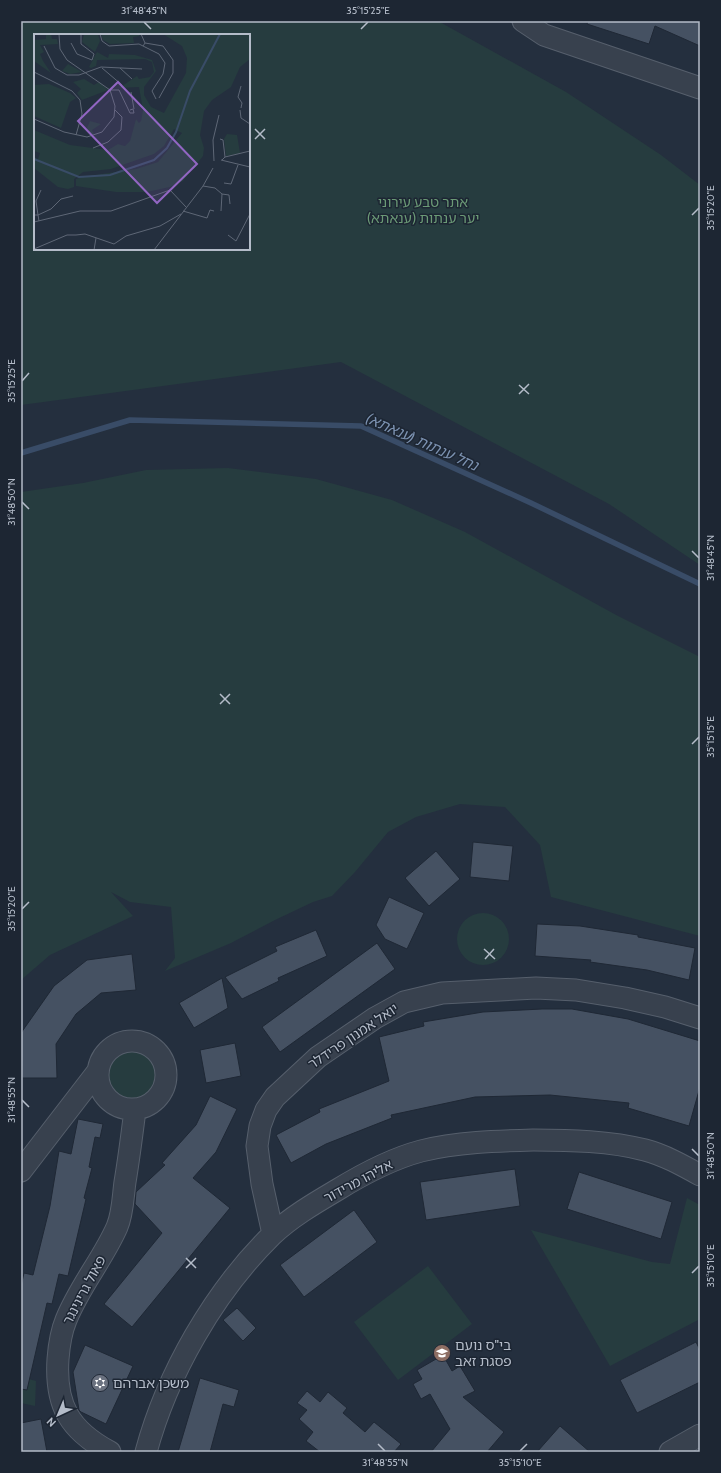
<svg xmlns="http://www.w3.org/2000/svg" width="721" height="1473" font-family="Cabin,'Noto Sans Hebrew',sans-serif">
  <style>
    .green { fill: #263c3f; fill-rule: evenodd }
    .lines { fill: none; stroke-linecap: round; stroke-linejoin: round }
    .stream { stroke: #394c67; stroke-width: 5.5 }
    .building { fill: #455162; stroke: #1f2835 }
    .minor-casing { stroke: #565f6c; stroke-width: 23 }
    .minor { stroke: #38414e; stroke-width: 21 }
    .ticks { fill: none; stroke: #b4bcc9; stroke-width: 1.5 }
    .labels { text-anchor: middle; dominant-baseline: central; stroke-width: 3; stroke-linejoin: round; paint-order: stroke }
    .park-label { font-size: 14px; fill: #6b9a76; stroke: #1d2633 }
    .street-label { font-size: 14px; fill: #b4bcc9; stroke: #1d2633 }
    .poi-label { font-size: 14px; fill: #b4bcc9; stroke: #1d2633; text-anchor: start }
    .water-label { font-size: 15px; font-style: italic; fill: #7c92b1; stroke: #1d2633 }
    .inset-river { fill: none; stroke: #394c67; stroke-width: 2 }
    .inset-road { fill: none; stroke: #5e6776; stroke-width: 1 }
    .view { fill: #9266c3; fill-opacity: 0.15; stroke: #9266c3; stroke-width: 2 }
    .inset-edge { fill: none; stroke: #b4bcc9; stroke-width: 2 }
    .neatline { fill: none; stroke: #b4bcc9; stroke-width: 1.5 }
    .ticks-label { font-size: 10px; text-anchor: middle; fill: #b4bcc9 }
  </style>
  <rect width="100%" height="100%" fill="#242f3e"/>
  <!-- green -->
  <path class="green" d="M21,21H438L566,92L661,155L700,185V565L609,504L341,362L21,405ZM35,35H249V249H35Z
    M228,468L316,479L392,500L465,532L618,616L700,657V936L551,897L540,845L505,807L460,804L416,817L388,832L355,872L332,896L313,902L275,920L231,943L165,971L175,958L171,907L130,902L111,892L133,916L50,955L21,980V492L83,483L146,470Z
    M457 939a26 26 0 1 1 52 0a26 26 0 1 1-52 0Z
    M109 1075a23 23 0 1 1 46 0a23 23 0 1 1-46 0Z
    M687,1198L700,1205V1319L610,1366L531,1230L652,1262L670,1264Z
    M428,1266L472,1324L398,1380L354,1322Z
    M21,1377L36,1381L35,1406L21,1403Z"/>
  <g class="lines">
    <!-- stream -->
    <path class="stream" d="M21,453L130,420L361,426L531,503L700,584"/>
  </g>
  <!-- building -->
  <path class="building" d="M588,21H700V46L655,26L649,44L587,24Z
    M473,842L513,846L509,881L470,877Z
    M436,851L460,879L429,906L405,878Z
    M389,897L424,913L407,949L385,939L376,925Z
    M537,924L580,926L638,935V937L695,948L689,980L647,970L590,962L591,960L535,956Z
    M316,930L327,956L278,978L279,981L242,999L225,977L277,951L275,947Z
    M377,943L395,969L280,1052L262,1027Z
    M132,954L136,990L101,993L76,1014L56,1044L57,1078H22L21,1033L54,986L87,960Z
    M222,978L228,1008L194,1028L179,1003Z
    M542,1009H572L628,1019L700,1041V1087L689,1126L628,1108L629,1103L550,1095L475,1097L391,1115L392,1118L326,1144L291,1163L276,1135L320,1112L319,1109L389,1081L379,1037L424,1026L423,1022L483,1012Z
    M235,1043L241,1076L206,1083L200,1050Z
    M210,1096L237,1109L216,1152L193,1178L230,1208L132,1327L104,1304L162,1233L135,1204L136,1192L165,1165L162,1163L196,1125Z
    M78,1119L103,1124L100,1138L95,1137L89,1167L92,1168L84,1198L86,1199L68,1276L59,1274L52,1304L47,1303L27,1390L21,1389V1286L24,1273L33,1275L50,1206L59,1151L71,1154Z
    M515,1169L520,1206L426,1220L420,1182Z
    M579,1172L672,1202L661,1239L567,1209Z
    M354,1210L377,1242L304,1297L280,1265Z
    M237,1308L256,1328L243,1341L223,1320Z
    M696,1342L700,1350V1382L637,1413L620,1380Z
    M85,1345L133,1366L106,1424L81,1412L79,1410L73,1372Z
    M443,1355L452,1371L460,1366L475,1391L463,1397L504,1432L487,1452H431L450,1429L430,1394L421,1399L413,1384L422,1379L417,1370Z
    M200,1378L239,1390L234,1407L223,1404L210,1452H178Z
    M307,1391L320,1402L328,1392L347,1408L343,1413L365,1432L374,1422L401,1444L394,1452H320L306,1441L313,1432L299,1419L307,1410L297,1403Z
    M41,1419L47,1452H21V1423Z
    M560,1426L590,1452H537Z"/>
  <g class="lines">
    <!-- minor casing -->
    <g class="minor-casing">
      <path id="minor" d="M523,21L544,35L700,88
        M98 1075a34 34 0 1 1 68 0a34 34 0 1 1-68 0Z
        M21,1171L98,1071
        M273,1234L262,1184L257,1146L260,1126L266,1110L275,1097L318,1057L375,1018L404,1002L442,993L536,988L576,990L625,998L665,1007L700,1018
        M110,1452C69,1430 55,1405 58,1359C59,1346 61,1332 66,1320C79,1287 103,1259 117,1227C123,1213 123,1196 125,1182C129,1158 132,1134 135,1110
        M146,1452C167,1374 214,1292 272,1235C291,1217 315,1203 337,1190C363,1174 391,1159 421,1151C457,1142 497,1141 534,1140C570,1140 610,1141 645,1150C664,1155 682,1165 700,1175
        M670,1452L700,1435"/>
    </g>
    <!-- minor -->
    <use href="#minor" class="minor"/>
  </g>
  <!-- ticks -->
  <path class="ticks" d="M144,22L151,29M361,29L368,22M255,129L265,139M255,139L265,129M692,215L699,208M22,381L29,373M519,385L529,394M519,394L529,384M22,502L29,509M692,551L699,558M220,694L230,704M220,704L230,694M692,744L699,737M22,909L29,902M484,949L495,959M485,959L494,949M22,1100L29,1107M692,1149L699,1156M186,1258L196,1268M186,1268L196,1258M692,1273L699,1266M378,1444L385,1451M520,1451L527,1444"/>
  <!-- icons -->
  <defs>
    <g id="school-disc" transform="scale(0.9)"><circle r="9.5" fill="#8d6e63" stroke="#1d2633"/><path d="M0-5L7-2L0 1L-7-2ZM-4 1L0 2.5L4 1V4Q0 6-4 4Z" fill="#fff"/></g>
    <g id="synagogue-disc" transform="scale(0.9)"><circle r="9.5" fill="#6b7280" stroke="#1d2633"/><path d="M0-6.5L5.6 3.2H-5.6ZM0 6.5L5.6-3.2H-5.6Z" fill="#fff"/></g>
  </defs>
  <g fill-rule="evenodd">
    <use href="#school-disc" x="442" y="1353"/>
    <use href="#synagogue-disc" x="100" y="1383"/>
  </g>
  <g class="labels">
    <!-- park labels -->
    <g class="park-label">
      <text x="423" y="202">אתר טבע עירוני<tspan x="423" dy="16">יער ענתות (ענאתא)</tspan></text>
    </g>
    <!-- street labels -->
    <g class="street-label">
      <text transform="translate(353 1036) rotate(-34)">יואל אמנון פרידלר</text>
      <text transform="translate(358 1181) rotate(-28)">אליהו מרידור</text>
      <text transform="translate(84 1290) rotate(-62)">פאול גרינינגר</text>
    </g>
    <!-- poi labels -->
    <g class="poi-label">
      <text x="455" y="1345">בי"ס נועם<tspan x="455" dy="16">פסגת זאב</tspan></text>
      <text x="113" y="1383">משכן אברהם</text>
    </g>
    <!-- water labels -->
    <g class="water-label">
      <text transform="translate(422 442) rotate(24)">נחל ענתות (ענאתא)</text>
    </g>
  </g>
  <!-- overview -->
  <g transform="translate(34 34)">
    <rect width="216" height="216" fill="#242f3e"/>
    <path d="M12,0H17L18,5H23L24,10L6,11L10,18L6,20L9,27L17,39L0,27V6L12,5ZM50,0H64L66,7L61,18L48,8ZM67,0H105V2L99,3L100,9L76,10L69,6ZM129,0H216V25L206,33L197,53L178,66L170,77L166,101L170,114L169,122L149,147L136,153L113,158H82L42,152V145L48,143L102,135L124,128L148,99L140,95L130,112L120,120L77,135L49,138L40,145V153L34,155L24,153L0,134V123L4,125L6,119L0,117V96L36,111L74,116L84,110L91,112L96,107L102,85L105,89L107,87L109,76L105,53L85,54L103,42L105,45L116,43L120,38L118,28L111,25L63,26L62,32L57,34L55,33L63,18L74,24L75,20L101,21L118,26L122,37L110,53V61L117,73L130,79L152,39L153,24L148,12ZM34,30L48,38L36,40L28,37ZM50,45L60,51L65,48L74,56L48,66L43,59L47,55L39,48ZM15,50L36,59L42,64L36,68L27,94L0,82V51ZM56,87L67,90L58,96L60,100L55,101V97L52,96ZM193,100L203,101L206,119L192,122L190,105Z" fill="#263c3f"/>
    <path class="inset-river" d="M0,125L45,143L76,141L120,126L133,114L142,98L156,57L186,0"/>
    <path class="inset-road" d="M66,0L68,7L75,12L105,10L109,12L111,9L107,0M37,9L43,20L58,26L60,20L47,10V0M111,9L129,12L139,26V39L125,64M10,12L21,34L33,41H45L67,33L108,35M109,12L125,20L131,29L129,40L118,57L122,65M68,34L88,51M86,34L98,45M0,38L38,57L46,66L48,80L42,101M76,56H85L96,79H100L99,75L96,76M97,58L100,75M207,74L208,69L204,63L207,52M206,76L207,84L216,90M0,85L30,98L53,103L68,98L80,83L81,72L76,56L33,26L26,15L25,0M186,105L189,106L191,123M59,114L74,108L87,96L88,83L81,76M187,126L216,133M188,126L191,123L216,117M180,127L179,106L185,81M190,149L197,150L204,131M169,152L181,154L188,160L187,177M188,160L195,161L196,170M149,177L173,184L176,176L180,177M0,181H4L2,167L7,156M5,187L4,181L17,175L27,165L39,162M0,188L46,177H77L136,156L152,173M194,201L202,207L216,180M0,215L33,201H42L51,200L80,210L92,202L126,192L147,180M60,216L62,204M120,216L169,152L179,134"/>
    <path class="view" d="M84,48L163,130L123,169L44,87Z"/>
    <rect width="216" height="216" class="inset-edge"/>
  </g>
  <!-- border -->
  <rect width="721" height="1473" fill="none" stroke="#1d2633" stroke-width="44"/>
  <!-- north arrow -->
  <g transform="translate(58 1415) rotate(224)" stroke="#1d2633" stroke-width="3" paint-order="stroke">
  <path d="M0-3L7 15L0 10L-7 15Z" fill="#b4bcc9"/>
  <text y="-6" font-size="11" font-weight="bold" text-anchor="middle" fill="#b4bcc9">N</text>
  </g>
  <rect x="22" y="22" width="677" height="1429" class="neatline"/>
  <g class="ticks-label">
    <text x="144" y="14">31°48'45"N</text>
    <text x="368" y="14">35°15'25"E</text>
    <text transform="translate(710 208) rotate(-90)" y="4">35°15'20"E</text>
    <text transform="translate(11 381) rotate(-90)" y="4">35°15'25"E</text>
    <text transform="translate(11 502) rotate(-90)" y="4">31°48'50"N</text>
    <text transform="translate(710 558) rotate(-90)" y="4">31°48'45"N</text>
    <text transform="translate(710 737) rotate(-90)" y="4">35°15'15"E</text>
    <text transform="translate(11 909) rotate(-90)" y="4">35°15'20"E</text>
    <text transform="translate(11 1100) rotate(-90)" y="4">31°48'55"N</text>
    <text transform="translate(710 1156) rotate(-90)" y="4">31°48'50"N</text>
    <text transform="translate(710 1266) rotate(-90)" y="4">35°15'10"E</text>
    <text x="385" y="1466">31°48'55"N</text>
    <text x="520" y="1466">35°15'10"E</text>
  </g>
</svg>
